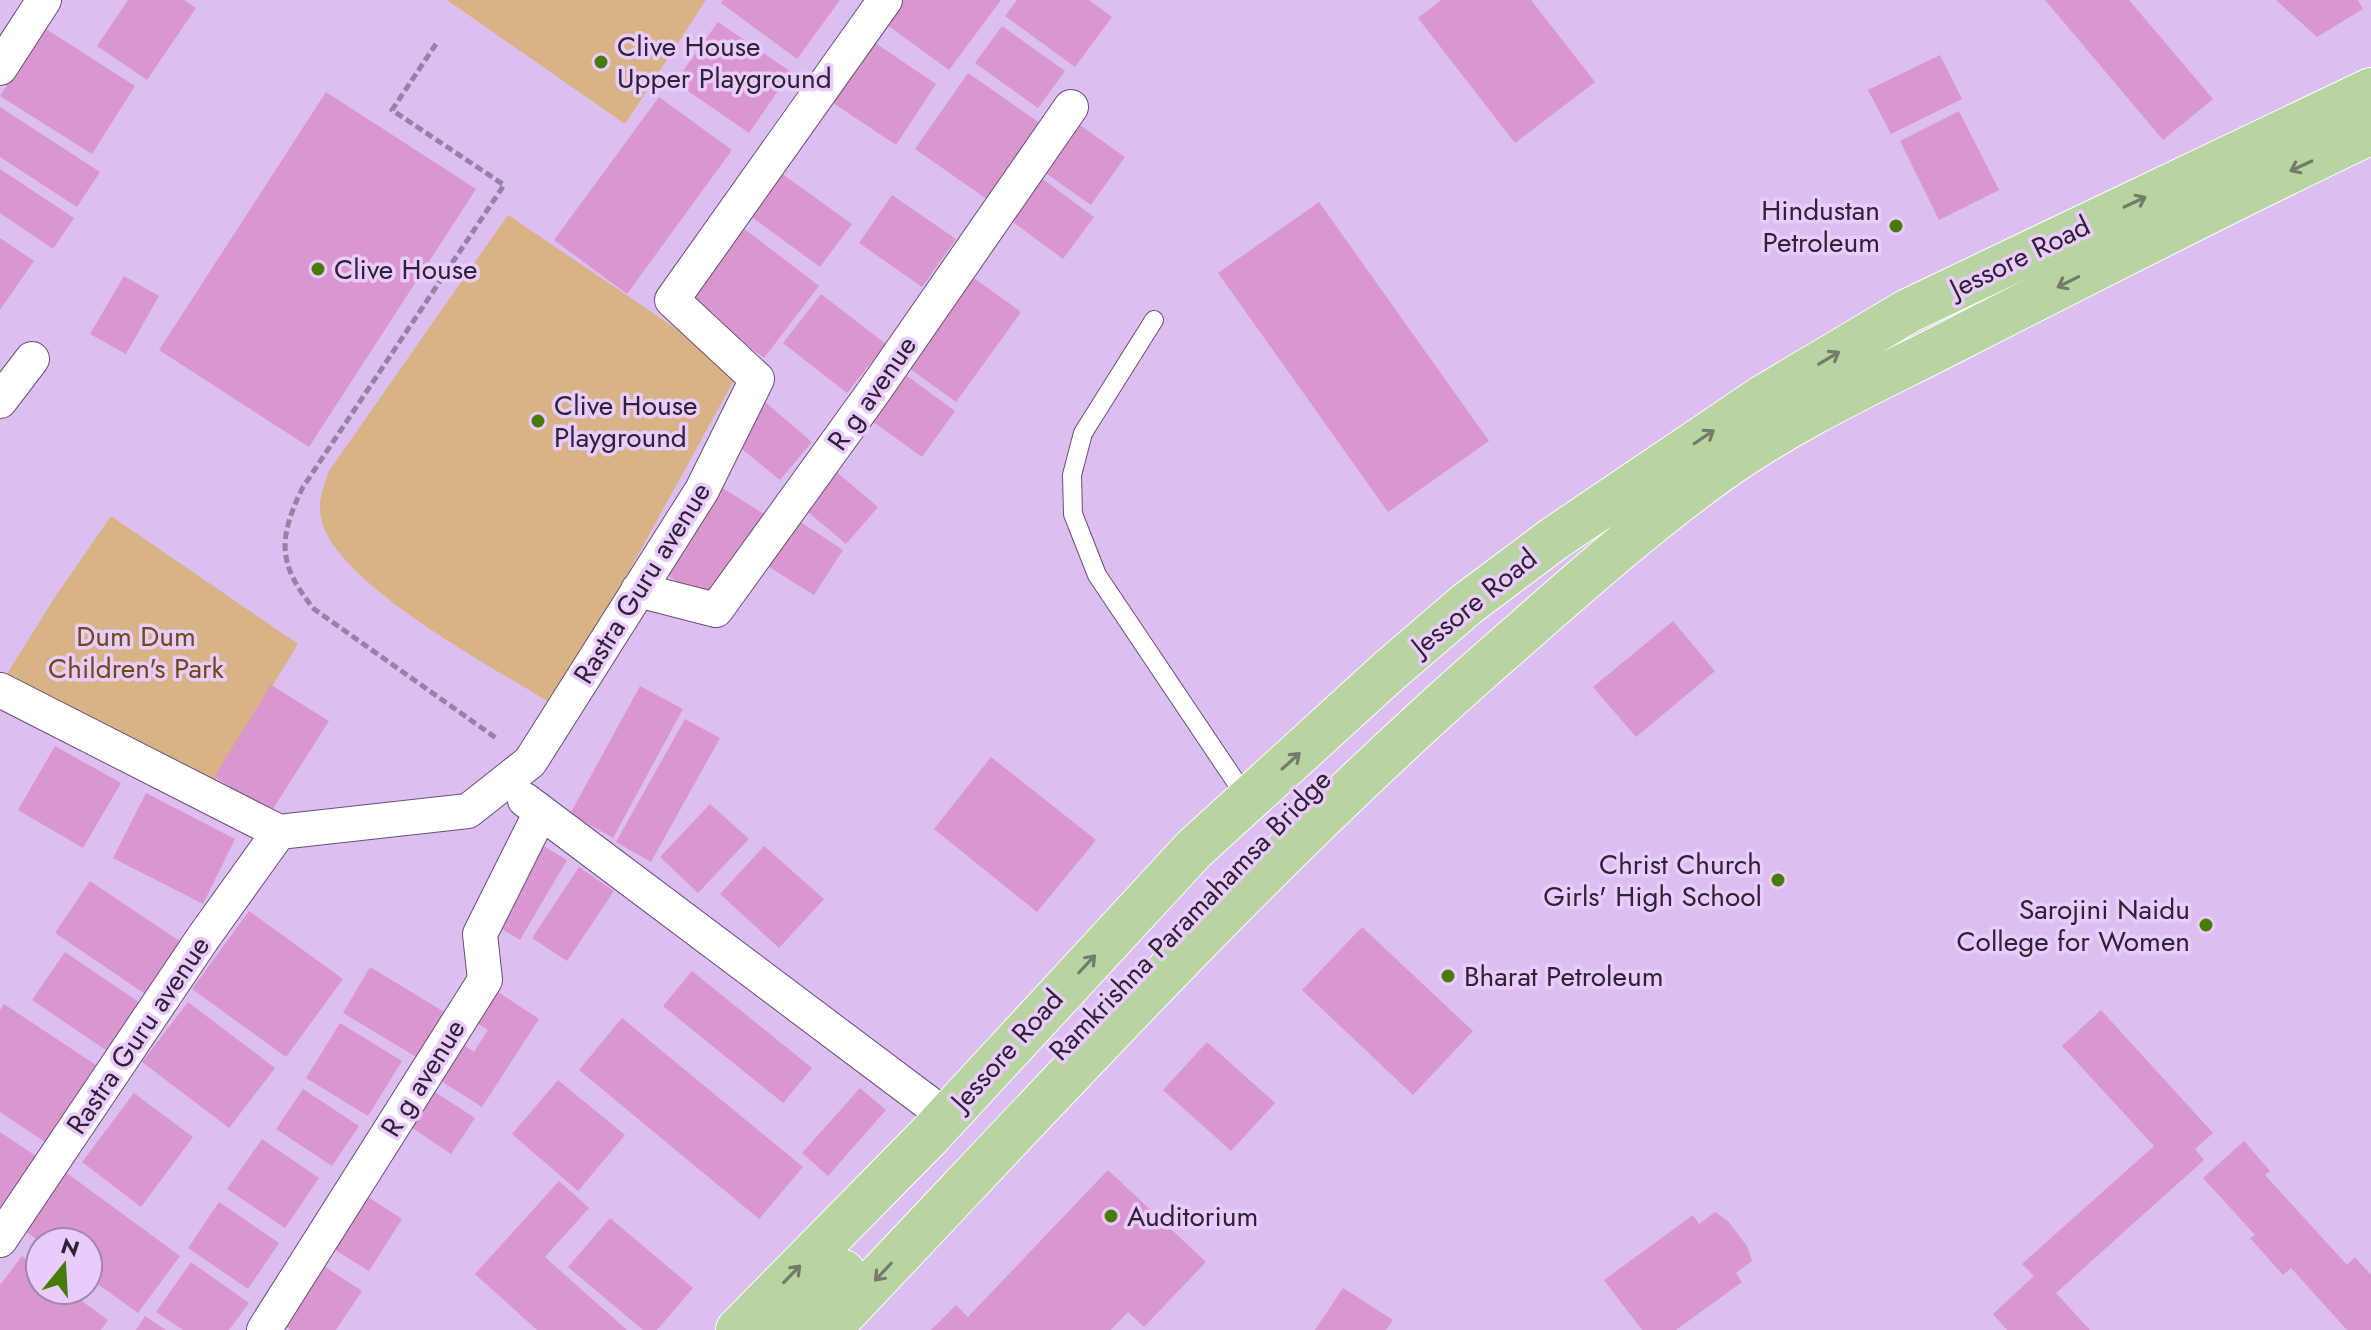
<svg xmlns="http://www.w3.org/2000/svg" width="2371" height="1330" font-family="Jost,sans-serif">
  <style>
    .green { fill: #d8b385 }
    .building { fill: #da97cf }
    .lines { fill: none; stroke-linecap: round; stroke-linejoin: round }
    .service-casing { stroke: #6a4e7b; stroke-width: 20 }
    .minor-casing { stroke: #6a4e7b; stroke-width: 36 }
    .primary-casing { stroke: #fff; stroke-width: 46 }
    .path { stroke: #9880a6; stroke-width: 5; stroke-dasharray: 8 4; stroke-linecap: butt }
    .service { stroke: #fff; stroke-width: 18 }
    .minor { stroke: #fff; stroke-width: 34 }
    .primary { stroke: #b8d4a0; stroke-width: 44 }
    .oneway { stroke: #737b6a }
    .poi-dot { fill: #497b08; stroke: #eacbfe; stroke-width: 3 }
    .labels { text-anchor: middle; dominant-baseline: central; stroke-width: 7; stroke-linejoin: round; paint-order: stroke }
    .poi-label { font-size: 28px; fill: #2e2235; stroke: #eacbfe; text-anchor: start }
    .street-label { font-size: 28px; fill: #2e2235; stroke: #eacbfe }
    .park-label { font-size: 28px; fill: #6e4a15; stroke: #eacbfe }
  </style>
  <rect width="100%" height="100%" fill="#ddbef1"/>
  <!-- green -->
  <path class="green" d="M447,0H706L625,124Z
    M508,215L739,371L555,706C497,669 334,584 321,518C317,501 324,487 329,471Z
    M111,516L298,644L206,795L0,685L55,597Z"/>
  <!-- building -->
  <path class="building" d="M128,0H184L196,8L147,80L97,46Z
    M723,0H840L797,59L721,3Z
    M893,0H1001L949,70L879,19Z
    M1017,0H1089L1112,17L1075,67L1005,16Z
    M1441,0H1531L1595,82L1515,143L1418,18Z
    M2045,0H2129L2213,99L2163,140Z
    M2276,0H2358L2363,9L2317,37Z
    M718,22L791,72L749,133L675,82Z
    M1002,26L1065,71L1038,108L975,63Z
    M43,27L135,86L92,154L0,96Z
    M862,34L936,84L896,145L821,95Z
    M1940,55L1962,99L1891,134L1868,90Z
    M968,73L1047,128L994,204L915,149Z
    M326,92L476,189L309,447L159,350Z
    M659,97L732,150L627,294L554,240Z
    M0,107L100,172L77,207L0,157Z
    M1959,111L1999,190L1939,220L1900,141Z
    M1074,121L1125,157L1091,205L1040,169Z
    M774,168L852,224L820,267L742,210Z
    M0,169L74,218L53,249L0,213Z
    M1040,177L1094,217L1063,259L1009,219Z
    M892,195L956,239L922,287L859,243Z
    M1319,202L1489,441L1388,512L1218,273Z
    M742,227L819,286L764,358L687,299Z
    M0,238L34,261L0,310Z
    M124,276L159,296L126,354L90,334Z
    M971,276L1021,312L956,402L906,366Z
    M821,294L886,344L847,393L783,343Z
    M903,373L955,411L922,457L869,419Z
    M765,402L812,442L780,480L732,441Z
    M833,469L878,507L846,544L801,506Z
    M718,485L764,514L707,601L661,571Z
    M799,521L843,550L814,595L769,567Z
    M1673,621L1715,671L1636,737L1593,687Z
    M271,685L329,721L271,812L214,777Z
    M640,686L683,709L613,838L570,814Z
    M685,719L720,738L651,862L616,842Z
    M55,746L121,783L83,848L18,810Z
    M991,757L1096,840L1037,912L934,829Z
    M146,793L235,839L203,904L113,858Z
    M710,804L749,839L698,893L660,857Z
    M537,842L567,860L520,940L490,922Z
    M764,846L824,899L779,948L720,894Z
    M579,867L614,891L567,961L532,938Z
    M90,881L190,948L154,1000L55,933Z
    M249,911L343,979L286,1057L192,989Z
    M1362,927L1473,1031L1413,1095L1302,990Z
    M65,952L146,1007L113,1055L32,1000Z
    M370,967L446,1013L418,1058L343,1013Z
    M692,971L812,1068L783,1103L663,1006Z
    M492,988L539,1019L482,1107L435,1077L458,1041L474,1052L488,1030L472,1020Z
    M188,1002L275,1068L229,1128L142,1062Z
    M4,1004L102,1069L51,1146L0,1112V1010Z
    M2101,1010L2213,1133L2195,1149L2204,1160L2056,1293L2090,1330H2007L1993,1314L2034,1276L2022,1264L2154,1146L2062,1046Z
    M622,1018L803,1167L759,1219L579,1070Z
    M340,1023L402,1061L368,1116L306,1078Z
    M1207,1042L1275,1103L1231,1151L1163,1090Z
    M558,1080L625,1135L578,1191L512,1134Z
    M860,1088L886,1110L828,1176L802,1153Z
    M303,1089L359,1126L332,1166L276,1129Z
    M435,1092L475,1118L451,1154L411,1127Z
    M134,1093L193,1137L141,1207L82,1162Z
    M0,1132L42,1160L0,1221Z
    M262,1139L319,1178L285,1228L227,1189Z
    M2244,1141L2270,1171L2265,1175L2347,1265L2355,1257L2371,1275V1330H2347L2291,1268L2283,1275L2250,1238L2255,1235L2203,1178Z
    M60,1168L180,1256L138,1313L88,1277V1242H40L18,1226Z
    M1108,1170L1206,1262L1144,1327L1128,1312L1111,1330H931L956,1305L968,1317Z
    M559,1181L589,1208L545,1257L627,1330H537L475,1274Z
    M356,1189L402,1219L369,1271L322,1242Z
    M219,1202L279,1243L248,1289L188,1248Z
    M1715,1212L1728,1221L1747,1246L1752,1261L1736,1273L1742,1282L1676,1330H1642L1604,1280L1693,1215L1699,1224Z
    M610,1218L693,1288L657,1330H643L568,1267Z
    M22,1256L40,1270V1290H67L108,1320L101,1330H0V1285Z
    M316,1261L362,1291L336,1330H291L277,1321Z
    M191,1262L249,1303L229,1330H183L156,1312Z
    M1343,1288L1393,1320L1386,1330H1315Z
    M145,1316L166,1330H136Z"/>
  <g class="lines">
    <!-- service casing -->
    <g class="service-casing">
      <path id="service" d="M1154,320L1083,433L1072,475L1073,514L1097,575L1248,800"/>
    </g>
    <!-- minor casing -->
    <g class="minor-casing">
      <path id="minor" d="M0,68L44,0
        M0,401L32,359
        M638,590L716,610L872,394L1071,107
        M0,690L279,832L468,811L530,762L702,490L757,379L672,300L885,0
        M525,800L947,1117
        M0,1240L203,938L279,832
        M264,1330L485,980L480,934L541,812"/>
    </g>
    <!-- primary casing -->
    <g class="primary-casing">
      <path id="primary" d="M738,1330L930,1135L1194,849L1389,671L1467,604L1555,538L1762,398L1908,311L2371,90
        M786,1330L843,1272
        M828,1330C1047,1100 1259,863 1498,654C1570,591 1642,526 1720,470C1796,416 1880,379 1963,336C2098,267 2233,198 2371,132"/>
    </g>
    <!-- path -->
    <path class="path" d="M436,44L392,110L504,185L303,487C278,538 277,564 314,609L496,738"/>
    <!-- service -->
    <use href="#service" class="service"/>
    <!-- minor -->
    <use href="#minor" class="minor"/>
    <!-- primary -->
    <use href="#primary" class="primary"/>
  </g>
  <!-- one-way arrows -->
  <defs><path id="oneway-shaft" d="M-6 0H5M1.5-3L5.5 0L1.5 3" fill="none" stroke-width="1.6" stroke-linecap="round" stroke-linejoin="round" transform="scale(2)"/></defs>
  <g class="oneway">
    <use href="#oneway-shaft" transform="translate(2301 166) rotate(155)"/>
    <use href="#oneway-shaft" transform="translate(2135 202) rotate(-25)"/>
    <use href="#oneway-shaft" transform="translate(2068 282) rotate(153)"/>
    <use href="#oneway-shaft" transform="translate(1829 358) rotate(-31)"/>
    <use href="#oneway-shaft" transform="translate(1704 437) rotate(-34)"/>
    <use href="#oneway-shaft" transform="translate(1291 761) rotate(-42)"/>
    <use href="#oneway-shaft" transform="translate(1087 964) rotate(-47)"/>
    <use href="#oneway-shaft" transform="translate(883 1272) rotate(133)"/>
    <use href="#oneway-shaft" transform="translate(792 1274) rotate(-46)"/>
  </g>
  <!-- markers -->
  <g class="poi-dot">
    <circle cx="601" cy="62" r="8"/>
    <circle cx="1896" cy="226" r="8"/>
    <circle cx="318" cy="269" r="8"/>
    <circle cx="538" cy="421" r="8"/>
    <circle cx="1778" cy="880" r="8"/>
    <circle cx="2206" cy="925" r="8"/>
    <circle cx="1448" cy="976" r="8"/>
    <circle cx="1111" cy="1216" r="8"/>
  </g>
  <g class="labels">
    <!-- poi labels -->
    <g class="poi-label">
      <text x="617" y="46">Clive House<tspan x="617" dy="32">Upper Playground</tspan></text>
      <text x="1880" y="210" text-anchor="end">Hindustan<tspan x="1880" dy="32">Petroleum</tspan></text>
      <text x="334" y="269">Clive House</text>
      <text x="554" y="405">Clive House<tspan x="554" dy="32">Playground</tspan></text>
      <text x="1762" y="864" text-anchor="end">Christ Church<tspan x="1762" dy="32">Girls' High School</tspan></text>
      <text x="2190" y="909" text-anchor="end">Sarojini Naidu<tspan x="2190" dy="32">College for Women</tspan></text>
      <text x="1464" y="976">Bharat Petroleum</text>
      <text x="1127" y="1216">Auditorium</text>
    </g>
    <!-- street labels -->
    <g class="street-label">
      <text transform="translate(2020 257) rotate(-26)">Jessore Road</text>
      <text transform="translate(872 393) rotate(-55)">R g avenue</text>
      <text transform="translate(642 583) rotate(-58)">Rastra Guru avenue</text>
      <text transform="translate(1474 602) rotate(-39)">Jessore Road</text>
      <text transform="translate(1190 915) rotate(-46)">Ramkrishna Paramahamsa Bridge</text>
      <text transform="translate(138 1035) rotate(-56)">Rastra Guru avenue</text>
      <text transform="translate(1007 1050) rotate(-48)">Jessore Road</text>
      <text transform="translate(423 1078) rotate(-58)">R g avenue</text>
    </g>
    <!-- park labels -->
    <g class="park-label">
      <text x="136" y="636">Dum Dum<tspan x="136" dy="32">Children's Park</tspan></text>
    </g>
  </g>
  <!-- north arrow -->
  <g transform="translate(64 1266) rotate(18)"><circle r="38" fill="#eacbfe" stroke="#9f87ae" stroke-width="2"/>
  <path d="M0-6L14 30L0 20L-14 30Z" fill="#497b08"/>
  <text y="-12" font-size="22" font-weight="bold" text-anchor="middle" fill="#2e2235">N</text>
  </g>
</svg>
